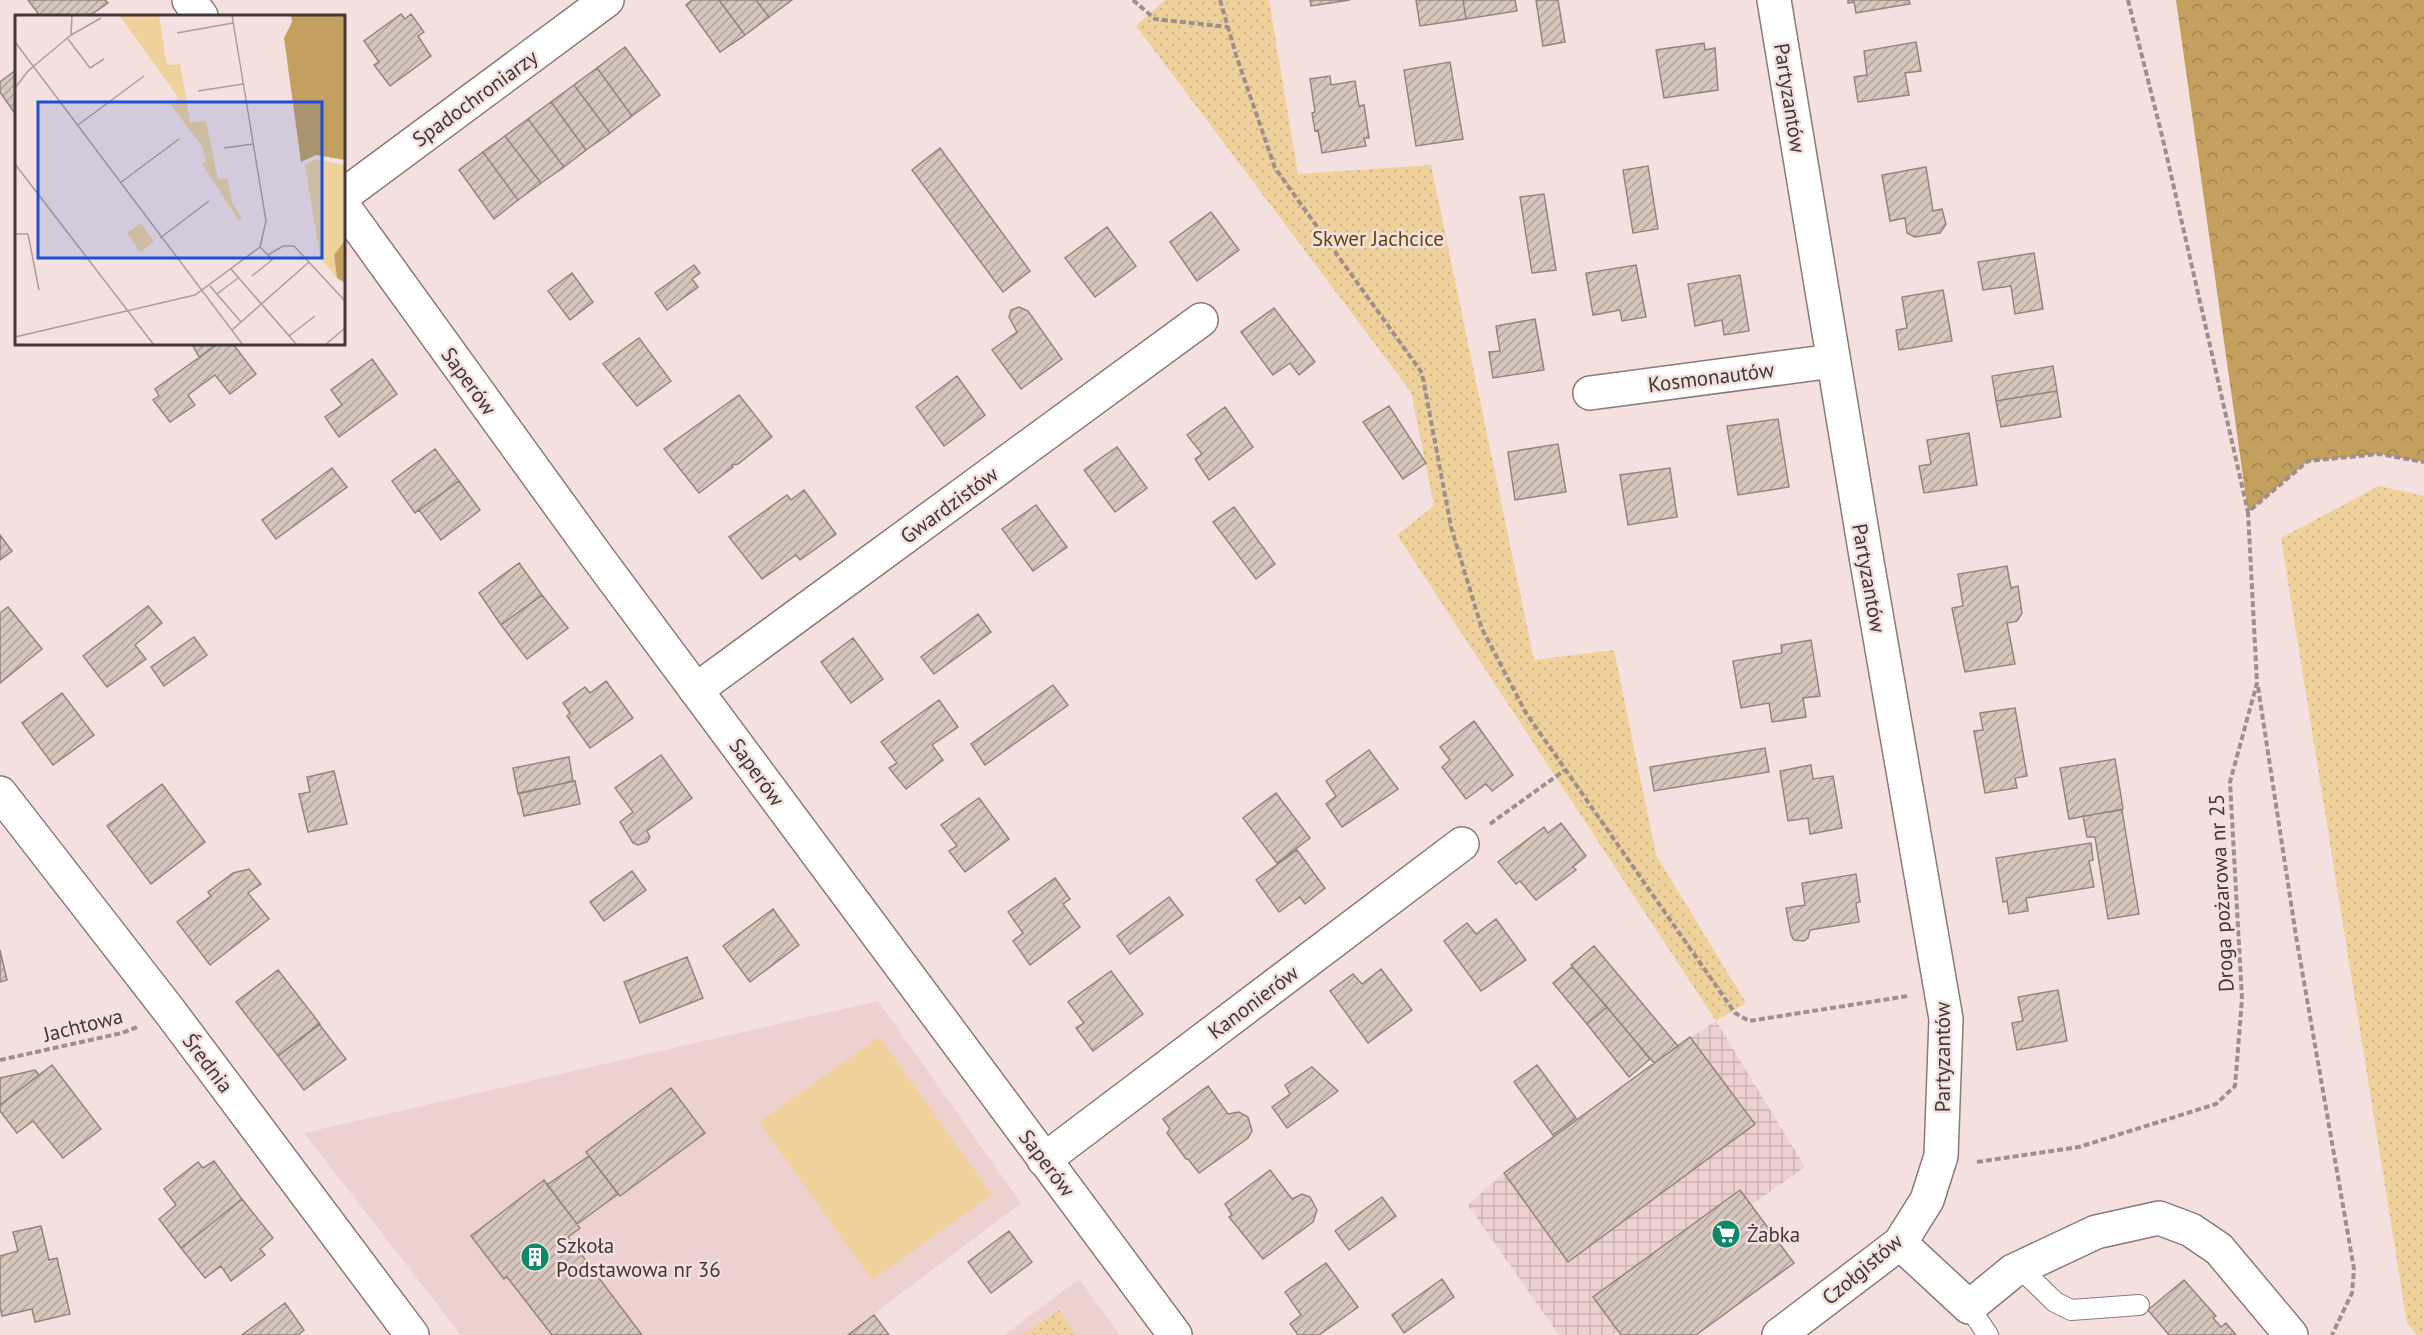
<svg xmlns="http://www.w3.org/2000/svg" width="2424" height="1335" font-family="'PT Sans',sans-serif">
  <style>
    .built { fill: #ecd1ce }
    .industrial { fill: url(#industrial-grid) }
    .green { fill: url(#green-dots) }
    .forest { fill: url(#forest-crowns) }
    .pitch { fill: #efd19b }
    .building { fill: url(#building-hatch); stroke: #94857c; stroke-width: 1.5 }
    .lines { fill: none; stroke-linecap: round; stroke-linejoin: round }
    .service-casing { stroke: #8c7a78; stroke-width: 22 }
    .minor-casing { stroke: #8c7a78; stroke-width: 36 }
    .tertiary-casing { stroke: #8c7a78; stroke-width: 36 }
    .path { stroke: #9e8f8e; stroke-width: 4; stroke-dasharray: 6 3; stroke-linecap: butt }
    .service { stroke: #fff; stroke-width: 20 }
    .minor { stroke: #fff; stroke-width: 33 }
    .tertiary { stroke: #fff; stroke-width: 33 }
    .labels { text-anchor: middle; dominant-baseline: central; stroke-width: 5; stroke-linejoin: round; paint-order: stroke }
    .street-label { font-size: 21px; fill: #413938; stroke: #f4e0de }
    .park-label { font-size: 21px; fill: #5d4511; stroke: #f4e0de }
    .poi-label { font-size: 21px; fill: #413938; stroke: #f4e0de; text-anchor: start }
    .inset-road { fill: none; stroke: #ac9d9c; stroke-width: 1.5 }
    .view { fill: #1d4ed8; fill-opacity: 0.15; stroke: #1d4ed8; stroke-width: 3 }
    .inset-edge { fill: none; stroke: #413938; stroke-width: 3 }
  </style>
  <defs>
    <pattern id="industrial-grid" width="8" height="8" patternUnits="userSpaceOnUse" patternTransform="scale(1.5)"><rect width="8" height="8" fill="#ecd1ce"/><path d="M0 4h8M4 0v8" fill="none" stroke="#ccb4b2"/></pattern>
    <pattern id="green-dots" width="8" height="8" patternUnits="userSpaceOnUse" patternTransform="scale(1.5)"><rect width="8" height="8" fill="#efd19b"/><path d="M2 2h.1M6 6h.1" fill="none" stroke="#ceb486" stroke-width="1.8" stroke-linecap="round"/></pattern>
    <pattern id="forest-crowns" width="20" height="18" patternUnits="userSpaceOnUse" patternTransform="scale(1.5)"><rect width="20" height="18" fill="#c3a05e"/><path d="M2 6a3 3 0 1 1 6 0M12 15a3 3 0 1 1 6 0" fill="none" stroke="#a0834f"/></pattern>
    <pattern id="building-hatch" width="6" height="6" patternUnits="userSpaceOnUse" patternTransform="scale(1.5)"><rect width="6" height="6" fill="#d6c7bd"/><path d="M-1 1l2-2M0 6l6-6M5 7l2-2" fill="none" stroke="#afa39b"/></pattern>
  </defs>
  <rect width="100%" height="100%" fill="#f4e0de"/>
  <!-- built -->
  <path class="built" d="M878,1001L1021,1203L846,1335H461L304,1133Z
    M1079,1279L1120,1335H1004Z"/>
  <!-- industrial -->
  <path class="industrial" d="M1716,1021L1805,1167L1751,1205L1739,1190L1593,1297L1618,1331L1613,1335H1559L1468,1205L1504,1173L1673,1049Z"/>
  <!-- green -->
  <path class="green" d="M1165,0H1269L1298,174L1431,165L1534,660L1614,650L1656,855L1746,1003L1716,1021L1397,535L1434,506L1411,392L1136,26Z
    M2379,486L2424,496V1335H2417L2407,1323L2281,538Z
    M1059,1310L1076,1335H1023Z"/>
  <!-- forest -->
  <path class="forest" d="M2176,0H2424V462L2379,454L2308,461L2248,512Z"/>
  <!-- pitch -->
  <path class="pitch" d="M879,1037L992,1195L872,1280L759,1122Z"/>
  <!-- building -->
  <path class="building" d="M28,0H105L108,3L89,16H40Z
    M692,0H719L745,35L720,52L686,5Z
    M719,0H756L769,17L745,35Z
    M756,0H792L769,17Z
    M1310,0H1350L1311,6Z
    M1416,0H1463L1466,19L1420,26Z
    M1463,0H1515L1517,11L1466,19Z
    M1536,0H1558L1565,42L1543,46Z
    M1848,0H1909L1910,4L1856,13L1854,2L1848,3Z
    M401,14L405,19L411,14L424,32L418,36L431,56L390,86L374,65L379,62L364,41Z
    M1916,42L1921,71L1905,73L1909,95L1858,102L1854,77L1867,75L1864,51Z
    M1704,43L1705,50L1715,48L1718,90L1664,98L1656,50Z
    M625,47L660,95L632,116L597,68Z
    M1450,62L1463,139L1416,146L1404,70Z
    M597,68L632,116L610,133L574,85Z
    M16,70V115L0,92V82Z
    M1330,76L1331,85L1355,81L1359,106L1364,105L1369,138H1364L1366,146L1322,153L1318,130L1315,131L1312,113L1315,112L1310,79Z
    M574,85L610,133L586,150L551,102Z
    M551,102L586,150L564,167L528,119Z
    M528,119L564,167L541,183L505,136Z
    M505,136L541,183L518,200L483,152Z
    M940,148L1030,271L1003,292L912,170Z
    M483,152L518,200L494,219L459,170Z
    M1648,166L1658,229L1633,233L1623,170Z
    M1926,167L1933,211L1942,209L1946,224L1940,233L1915,237L1907,233L1905,218L1890,221L1882,175Z
    M1544,194L1556,270L1532,273L1520,197Z
    M1211,212L1239,250L1197,281L1170,242Z
    M1107,227L1136,266L1095,297L1065,258Z
    M2034,253L2043,309L2015,314L2011,286L1983,290L1978,262Z
    M694,265L700,273L692,279L698,287L667,310L655,293Z
    M1636,265L1646,317L1622,321L1620,310L1593,315L1586,273Z
    M572,273L593,302L570,320L548,291Z
    M1740,275L1749,331L1724,335L1722,320L1695,326L1688,284Z
    M1943,290L1952,341L1899,350L1896,330L1907,328L1902,297Z
    M1019,307L1028,311L1062,359L1021,389L992,350L1017,332L1009,317L1011,310Z
    M1274,308L1315,362L1299,375L1290,363L1273,375L1241,332Z
    M1535,319L1544,370L1493,378L1489,352L1500,351L1496,326Z
    M639,338L671,381L637,406L603,364Z
    M192,344H218L199,357Z
    M218,344H233L256,374L230,394L215,375L188,395L195,405L170,422L153,400L159,396L155,389Z
    M372,359L397,394L339,437L325,417L342,405L331,390Z
    M2053,366L2057,391L1996,401L1992,376Z
    M957,376L985,415L944,446L916,407Z
    M2057,391L2061,417L2001,427L1996,401Z
    M739,395L772,437L738,464L732,465L733,467L699,493L664,449Z
    M1389,406L1426,463L1403,479L1363,422Z
    M1225,407L1253,447L1209,480L1195,459L1202,454L1187,435Z
    M1778,419L1789,487L1738,495L1727,426Z
    M1969,433L1977,485L1924,493L1919,466L1931,464L1927,440Z
    M1558,444L1566,492L1515,500L1508,452Z
    M1117,447L1147,488L1115,512L1084,470Z
    M435,449L459,481L415,513L392,481Z
    M332,468L347,487L276,539L262,520Z
    M1670,468L1677,517L1628,525L1620,475Z
    M459,481L480,510L441,540L419,510Z
    M804,490L836,534L800,560L796,555L762,579L729,537L787,495L791,500Z
    M1036,505L1067,547L1033,571L1002,529Z
    M1234,507L1275,564L1256,579L1213,522Z
    M0,535L12,551L0,560Z
    M519,563L542,595L501,625L479,593Z
    M2007,566L2011,588L2018,586L2022,613L2017,621L2007,623L2015,664L1965,672L1952,608L1963,606L1958,574Z
    M542,595L568,628L527,659L501,625Z
    M148,606L162,623L135,645L146,659L107,687L83,656Z
    M8,607L42,649L0,683V613Z
    M978,614L991,632L934,674L921,657Z
    M194,637L207,655L164,686L151,667Z
    M853,638L883,679L851,703L821,662Z
    M1811,640L1820,696L1803,698L1806,717L1772,722L1769,703L1741,708L1733,661L1782,653L1781,645Z
    M606,681L633,718L590,748L567,716L570,713L563,703L585,687L590,693Z
    M1053,685L1068,705L985,765L971,744Z
    M62,693L94,735L53,765L22,723Z
    M939,700L958,727L932,745L943,760L906,789L889,768L897,763L881,742Z
    M2015,708L2027,776L2015,778L2017,788L1985,793L1974,731L1983,730L1980,713Z
    M1474,721L1513,775L1492,791L1486,784L1466,799L1442,767L1450,760L1440,747Z
    M1765,748L1769,772L1654,791L1650,767Z
    M1369,750L1398,789L1342,827L1326,804L1336,796L1326,781Z
    M661,755L692,798L647,831L650,837L647,842L638,845L633,843L620,822L633,812L615,788Z
    M569,757L573,781L518,794L513,768Z
    M2115,759L2123,809L2069,819L2060,768Z
    M1811,765L1813,779L1833,776L1842,828L1810,834L1808,818L1788,821L1780,771Z
    M334,771L347,824L308,832L299,794L310,792L307,777Z
    M575,781L580,804L524,816L519,793Z
    M162,784L205,842L151,884L107,826Z
    M1276,793L1310,838L1277,863L1243,818Z
    M979,798L1009,839L965,872L949,851L957,846L941,825Z
    M2122,810L2139,914L2108,919L2095,837H2087L2083,816Z
    M1561,823L1586,856L1573,867L1576,870L1536,900L1520,881L1516,884L1498,862L1544,827L1548,833Z
    M2091,843L2093,860L2089,861L2094,887L2026,898L2028,911L2009,914L2007,901L2003,902L1996,858Z
    M1297,850L1325,888L1305,904L1300,897L1279,912L1256,880Z
    M249,869L261,884L248,893L269,919L210,965L177,922L211,896L208,892L233,873Z
    M632,871L646,890L604,921L590,902Z
    M1856,874L1860,902L1856,903L1859,922L1810,930L1808,938L1804,941L1794,940L1791,935L1786,908L1805,905L1802,883Z
    M1055,878L1070,899L1063,904L1080,927L1030,965L1013,941L1023,933L1008,912Z
    M1169,897L1183,915L1130,954L1117,936Z
    M773,909L799,945L750,982L723,946Z
    M1496,919L1526,960L1481,991L1444,941L1467,923L1476,934Z
    M1594,946L1678,1046L1654,1063L1571,965Z
    M0,950L7,980L0,982Z
    M687,957L703,998L640,1023L624,982Z
    M1572,967L1607,1007L1587,1024L1553,983Z
    M1381,969L1412,1010L1368,1043L1330,991L1353,974L1362,984Z
    M278,970L320,1024L278,1056L236,1002Z
    M1111,971L1143,1014L1093,1051L1076,1028L1084,1023L1068,1002Z
    M2058,990L2067,1041L2017,1050L2012,1023L2023,1021L2018,997Z
    M1607,1007L1650,1059L1629,1077L1587,1024Z
    M319,1024L346,1059L304,1090L278,1056Z
    M1690,1037L1755,1124L1568,1262L1504,1173Z
    M52,1065L101,1129L63,1158L33,1121L17,1133L0,1111V1105Z
    M1537,1065L1576,1118L1553,1135L1514,1082Z
    M1312,1067L1338,1091L1287,1128L1272,1107L1290,1094L1285,1085Z
    M35,1070L39,1075L0,1105V1078Z
    M1208,1086L1228,1114L1239,1112L1248,1117L1252,1131L1248,1138L1199,1173L1188,1159H1186L1167,1133L1170,1129L1163,1119Z
    M671,1088L705,1133L620,1196L586,1152Z
    M589,1156L618,1194L577,1224L547,1185Z
    M214,1161L242,1199L181,1248L159,1219L176,1205L164,1189L198,1162L203,1168Z
    M1270,1170L1292,1199L1302,1194L1310,1197L1317,1210L1313,1222L1263,1259L1229,1217L1232,1215L1225,1204Z
    M544,1180L580,1228L568,1237L642,1335H552L507,1277L504,1279L471,1236Z
    M1740,1190L1794,1263L1696,1335H1621L1593,1297Z
    M1382,1197L1396,1216L1349,1250L1335,1231Z
    M242,1199L273,1238L260,1249L265,1255L231,1281L221,1266L205,1278L181,1248Z
    M41,1226L49,1260L57,1258L70,1314L35,1322L32,1309L2,1316L0,1306V1256L18,1251L13,1232Z
    M1009,1231L1032,1262L991,1293L968,1262Z
    M1326,1263L1358,1307L1319,1335H1298L1290,1324L1301,1315L1285,1292Z
    M1442,1279L1454,1297L1404,1333L1392,1315Z
    M2184,1280L2216,1316L2213,1318L2221,1327L2226,1323L2236,1335H2169L2148,1310Z
    M285,1303L304,1330L298,1335H242Z
    M874,1315L889,1335H848Z"/>
  <g class="lines">
    <!-- service casing -->
    <g class="service-casing">
      <path id="service" d="M2020,1268L2055,1302L2071,1310L2139,1305
        M1969,1307L1988,1335"/>
    </g>
    <!-- minor casing -->
    <g class="minor-casing">
      <path id="minor" d="M1774,0L1867,562L1946,1019L1941,1156L1927,1200L1900,1243L1779,1335
        M344,195L607,0
        M1590,393L1833,361
        M696,690L1201,320
        M0,793L171,1013L412,1335
        M1044,1160L1462,844
        M1900,1243L1969,1307L2013,1271L2096,1232L2159,1218L2191,1230L2219,1249L2291,1335"/>
    </g>
    <!-- tertiary casing -->
    <g class="tertiary-casing">
      <path id="tertiary" d="M189,0L201,16
        M344,207L595,554L1175,1335"/>
    </g>
    <!-- path -->
    <path class="path" d="M1133,0L1155,19L1228,27
      M1220,0L1237,58L1275,168L1422,373L1451,527L1482,629L1526,713L1735,1013L1749,1021L1908,996
      M2128,0L2164,144L2248,512
      M2258,687L2296,936L2354,1269L2352,1293L2332,1335
      M1490,824L1565,770
      M0,1060L122,1033L137,1027
      M1977,1162L2079,1147L2216,1104L2235,1086L2242,999L2230,782L2257,683L2248,512L2308,461L2379,454L2424,462"/>
    <!-- service -->
    <use href="#service" class="service"/>
    <!-- minor -->
    <use href="#minor" class="minor"/>
    <!-- tertiary -->
    <use href="#tertiary" class="tertiary"/>
  </g>
  <!-- icons -->
  <defs>
    <g id="supermarket-disc" transform="scale(1.5)"><circle r="9.5" fill="#0f8769" stroke="#f4e0de"/><path d="M-6-5.5h2.5l.6 2H6L4.5 2H-2.5L-4.4-4H-6ZM-1.5 3.2a1.3 1.3 0 1 0 .1 0ZM3 3.2a1.3 1.3 0 1 0 .1 0Z" fill="#fff"/></g>
    <g id="building-disc" transform="scale(1.5)"><circle r="9.5" fill="#0f8769" stroke="#f4e0de"/><path d="M-4-6H4V6H1V3H-1V6H-4ZM-2.5-4.3h1.7v1.8h-1.7ZM.8-4.3h1.7v1.8H.8ZM-2.5-1h1.7V.8h-1.7ZM.8-1h1.7V.8H.8Z" fill="#fff"/></g>
  </defs>
  <g fill-rule="evenodd">
    <use href="#supermarket-disc" x="1726" y="1234"/>
    <use href="#building-disc" x="535" y="1257"/>
  </g>
  <g class="labels">
    <!-- street labels -->
    <g class="street-label">
      <text transform="translate(475 98) rotate(-36)">Spadochroniarzy</text>
      <text transform="translate(1790 98) rotate(81)">Partyzantów</text>
      <text transform="translate(1711 377) rotate(-7)">Kosmonautów</text>
      <text transform="translate(469 381) rotate(54)">Saperów</text>
      <text transform="translate(949 505) rotate(-36)">Gwardzistów</text>
      <text transform="translate(1869 578) rotate(80)">Partyzantów</text>
      <text transform="translate(757 772) rotate(54)">Saperów</text>
      <text transform="translate(2221 893) rotate(-93)">Droga pożarowa nr 25</text>
      <text transform="translate(1253 1002) rotate(-37)">Kanonierów</text>
      <text transform="translate(83 1025) rotate(-14)">Jachtowa</text>
      <text transform="translate(1942 1057) rotate(-90)">Partyzantów</text>
      <text transform="translate(208 1063) rotate(53)">Średnia</text>
      <text transform="translate(1047 1163) rotate(53)">Saperów</text>
      <text transform="translate(1862 1269) rotate(-40)">Czołgistów</text>
    </g>
    <!-- park labels -->
    <g class="park-label">
      <text x="1378" y="238">Skwer Jachcice</text>
    </g>
    <!-- poi labels -->
    <g class="poi-label">
      <text x="1747" y="1234">Żabka</text>
      <text x="556" y="1245">Szkoła<tspan x="556" dy="24">Podstawowa nr 36</tspan></text>
    </g>
  </g>
  <!-- overview -->
  <g transform="translate(15 15)">
    <rect width="330" height="330" fill="#f4e0de"/>
    <path d="M104,0H144L151,46L153,50L165,49L175,107L191,106L203,164L212,163L217,187L227,204L224,206L187,149L191,146L188,133L156,90L163,83L161,79ZM301,144L330,150V225L319,240L322,263L305,242L290,150Z" fill="#efd19b"/>
    <path d="M276,0H330V145L301,140L286,147L269,23L277,7ZM330,225V268L322,263L319,240Z" fill="#c3a05e"/>
    <path d="M126,208L139,227L125,237L112,218Z" fill="#efd19b"/>
    <path class="inset-road" d="M162,18L218,8M56,20L86,3M53,24L75,53L89,44M0,27L228,330M0,73L13,56L56,20L57,0M183,76L228,69M63,110L129,61M209,133L238,129M0,149L139,330M105,168L164,124M0,219H13L24,275M145,223L194,186M245,232L253,240L268,231H279L330,286M216,254L282,330M237,261L257,245L253,240M195,271L226,307M202,279L223,263M217,315L294,247M274,321L300,301M0,322L180,280L245,232L251,206L217,0M310,330L330,313"/>
    <path class="view" d="M23,87H307V243H23Z"/>
    <rect width="330" height="330" class="inset-edge"/>
  </g>
</svg>
